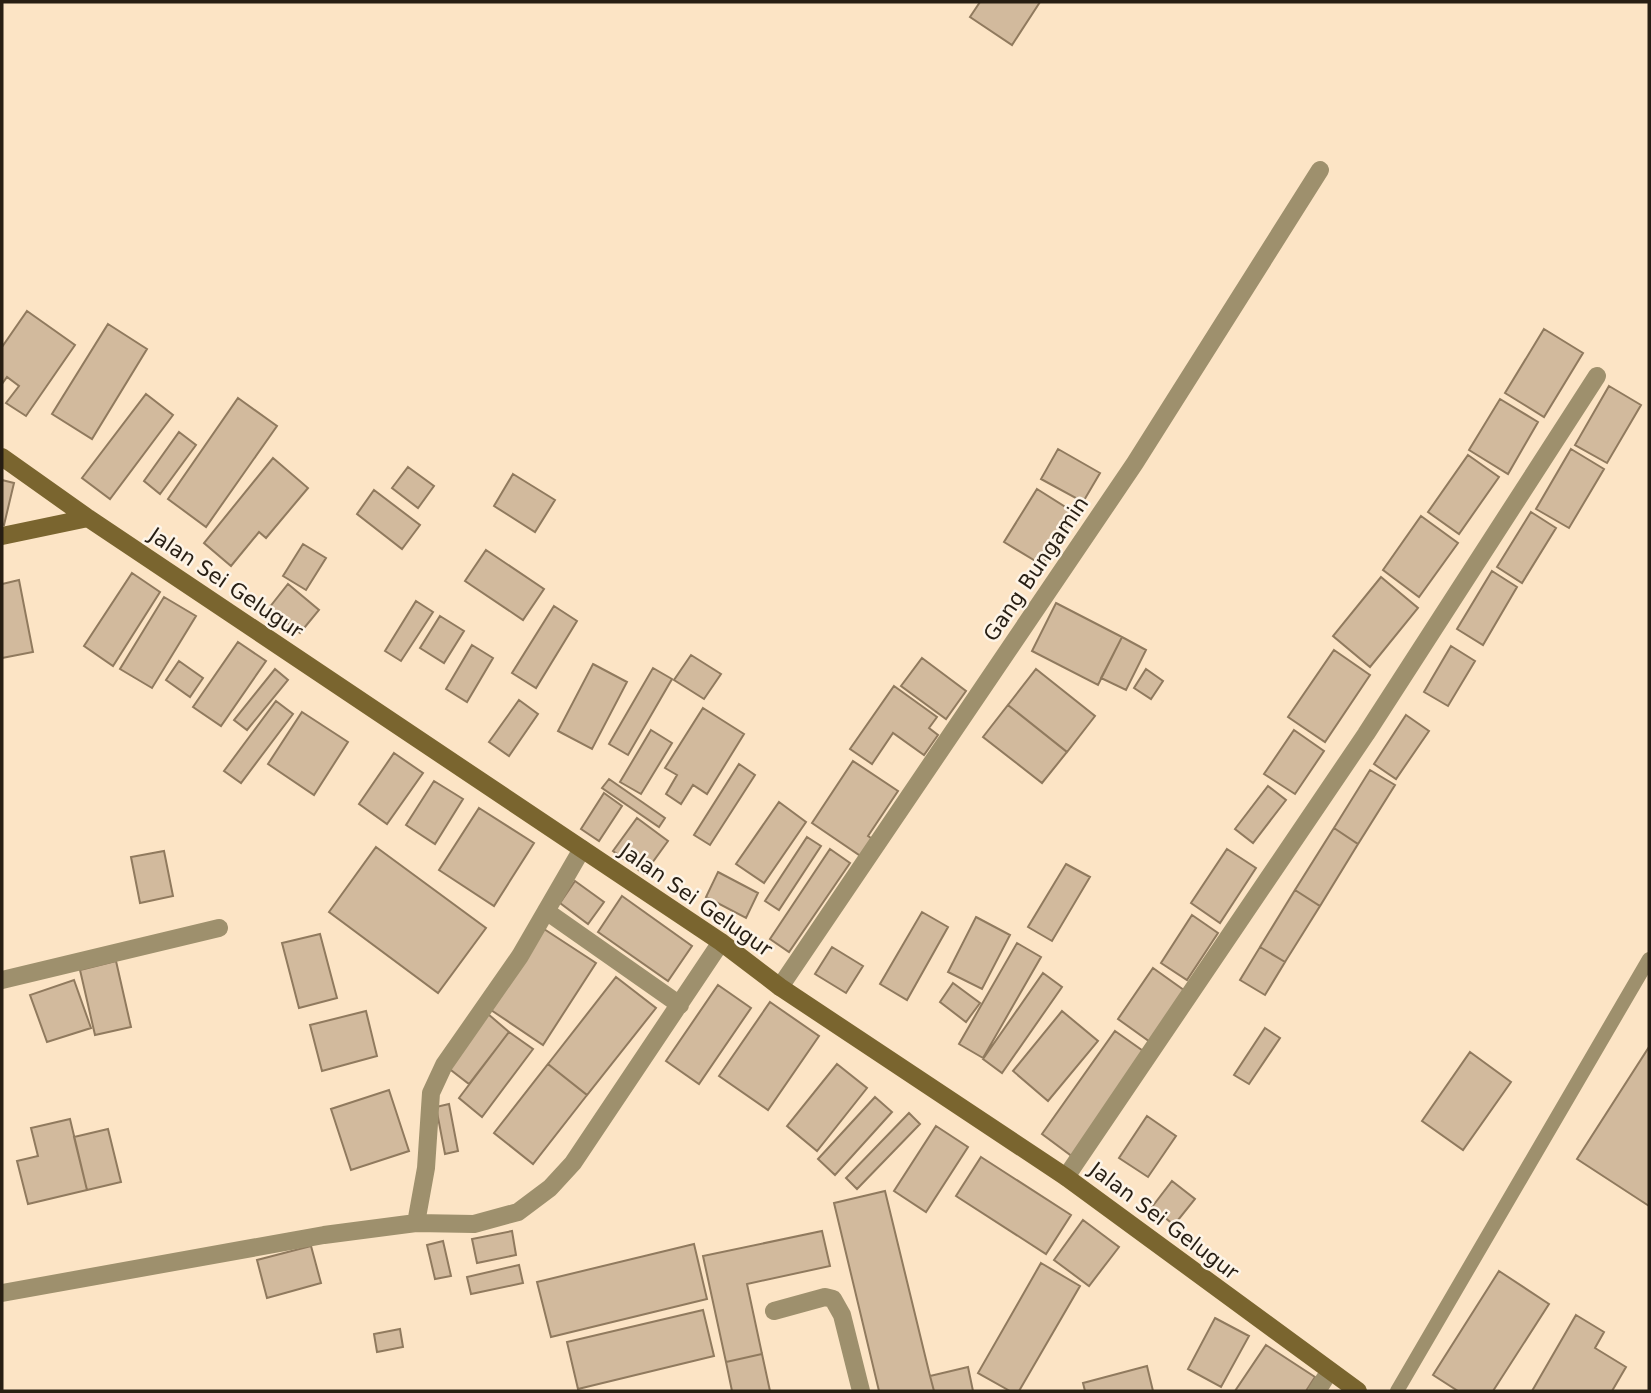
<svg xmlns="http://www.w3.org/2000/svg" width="1651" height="1393" font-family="'DejaVu Sans',sans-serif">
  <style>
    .building { fill: #d2ba9d; stroke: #907a5e; stroke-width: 2 }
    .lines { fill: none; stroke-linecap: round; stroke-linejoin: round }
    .lane { stroke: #9e906d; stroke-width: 14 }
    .street { stroke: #9e906d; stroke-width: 18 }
    .secondary { stroke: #7a652f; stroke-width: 18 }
    .labels { text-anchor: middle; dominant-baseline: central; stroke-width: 5; stroke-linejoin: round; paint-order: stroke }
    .street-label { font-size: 21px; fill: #271e13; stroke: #fdf4e7 }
  </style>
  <rect width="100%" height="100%" fill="#fce4c5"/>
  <!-- building -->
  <path class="building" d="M980,2H1040L1012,45L970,17Z
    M27,311L75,345L26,416L6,403L19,386L7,377L2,384V347Z
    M108,324L147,349L92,439L52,414Z
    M1544,329L1583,353L1544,417L1505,393Z
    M1609,386L1641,405L1607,463L1575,445Z
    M146,394L173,415L110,499L82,478Z
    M238,398L277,426L206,527L168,499Z
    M1500,399L1538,422L1508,474L1469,450Z
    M179,432L196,445L160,494L144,481Z
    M1058,449L1100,473L1083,502L1041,479Z
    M1571,449L1604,469L1569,528L1536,509Z
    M1468,455L1499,477L1459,534L1428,512Z
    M273,458L308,488L266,538L259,532L231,566L204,543Z
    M408,467L434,486L418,508L392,488Z
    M513,474L555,500L535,532L494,506Z
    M2,480L14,483L4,525L2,524Z
    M1037,489L1075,513L1042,565L1004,542Z
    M374,490L420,525L402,549L357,514Z
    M1531,512L1556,528L1522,583L1497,567Z
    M1421,516L1458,543L1419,597L1383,570Z
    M303,544L326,558L306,590L283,576Z
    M486,550L544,589L523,620L465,581Z
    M1492,571L1517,587L1483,645L1457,629Z
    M132,573L160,592L113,666L84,646Z
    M1381,577L1418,608L1370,667L1333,636Z
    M19,580L33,652L2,658V584Z
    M288,584L319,610L300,633L269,608Z
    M164,597L196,616L152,688L120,669Z
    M416,601L433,612L401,661L385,651Z
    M1056,603L1122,637L1098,685L1032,651Z
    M554,606L577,621L536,688L512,673Z
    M440,616L464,631L444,663L420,648Z
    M1122,637L1146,650L1126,690L1101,678Z
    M238,642L266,661L221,726L193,707Z
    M472,645L493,658L467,702L446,689Z
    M1451,646L1475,661L1448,706L1424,692Z
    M1334,650L1370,675L1325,742L1288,717Z
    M691,655L721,674L704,699L674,680Z
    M922,658L966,691L946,719L901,686Z
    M179,661L203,678L190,697L166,680Z
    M593,664L627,682L592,749L558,731Z
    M653,668L672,679L628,755L609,744Z
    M275,669L288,680L247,730L234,720Z
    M1036,669L1095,716L1067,752L1008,705Z
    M1146,669L1163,681L1151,699L1134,688Z
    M894,686L937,717L929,728L938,735L924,755L893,733L872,764L850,749Z
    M519,700L538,714L509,756L489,742Z
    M276,701L293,714L241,783L224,771Z
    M1008,705L1067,752L1042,783L983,737Z
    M703,708L744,734L707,794L693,785L681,804L666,794L677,775L665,768Z
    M302,712L348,742L314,795L268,764Z
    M1406,715L1429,731L1396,779L1374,764Z
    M651,730L672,743L641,794L620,782Z
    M1294,730L1324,751L1295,794L1264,774Z
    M394,753L423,773L387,824L359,804Z
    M853,761L898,791L868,836L877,842L865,859L812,823Z
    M739,764L755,775L710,845L694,835Z
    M1370,770L1395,785L1358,844L1334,828Z
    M609,779L665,818L659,827L602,788Z
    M434,781L463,799L435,844L406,825Z
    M1268,786L1286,800L1253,843L1235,829Z
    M604,793L622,806L599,841L581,829Z
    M779,802L806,822L764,883L736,864Z
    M479,808L534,843L494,906L439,870Z
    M637,818L668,841L644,874L613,851Z
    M1334,828L1358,844L1320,906L1295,890Z
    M807,837L821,846L779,910L765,901Z
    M376,847L486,928L438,993L329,912Z
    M830,849L850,863L789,952L770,939Z
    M1227,849L1256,868L1220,923L1191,903Z
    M164,851L173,896L140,903L131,857Z
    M1066,864L1090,877L1052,941L1028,927Z
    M718,872L758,893L746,918L706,897Z
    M575,881L604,902L588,924L560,903Z
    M1295,890L1320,906L1285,962L1260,947Z
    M622,896L692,946L668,981L598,932Z
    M922,912L948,927L907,1000L880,984Z
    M1192,915L1218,933L1187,980L1161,963Z
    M976,917L1010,935L982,989L948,972Z
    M544,929L596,963L543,1045L491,1010Z
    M320,934L337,998L299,1008L282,943Z
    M1017,943L1041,957L983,1058L959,1044Z
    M832,947L863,966L846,993L815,974Z
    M1260,947L1285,962L1265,995L1240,980Z
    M116,961L131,1027L95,1035L80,970Z
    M1153,968L1188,993L1153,1044L1118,1019Z
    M1043,973L1062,987L1002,1073L983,1059Z
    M616,977L656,1008L587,1095L548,1064Z
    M74,980L91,1028L47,1042L30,995Z
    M953,983L980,1003L966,1022L940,1002Z
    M718,985L751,1008L699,1084L666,1061Z
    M770,1002L819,1036L768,1110L719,1076Z
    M366,1011L377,1056L322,1071L310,1025Z
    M1062,1011L1098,1041L1048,1101L1013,1071Z
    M488,1014L509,1032L469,1084L447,1067Z
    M1265,1028L1280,1038L1249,1084L1234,1075Z
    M1115,1031L1146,1053L1073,1157L1042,1134Z
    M509,1032L533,1049L482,1117L459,1098Z
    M1649,1047V1206L1577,1159Z
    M1470,1052L1511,1082L1463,1150L1422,1121Z
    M548,1064L587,1095L533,1164L494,1133Z
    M837,1064L867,1088L817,1151L787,1126Z
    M389,1090L409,1151L351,1170L331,1109Z
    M875,1097L892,1112L835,1175L818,1159Z
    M449,1104L458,1151L445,1154L436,1107Z
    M909,1113L920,1124L857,1189L846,1178Z
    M1147,1116L1176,1136L1148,1177L1119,1158Z
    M70,1119L87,1190L28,1204L17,1161L38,1156L31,1128Z
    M936,1126L968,1147L926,1212L894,1191Z
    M108,1129L121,1182L87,1190L74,1137Z
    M981,1157L1071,1215L1046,1254L956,1196Z
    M1172,1181L1195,1199L1174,1225L1152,1207Z
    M885,1191L930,1376L934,1391H879L834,1203Z
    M1083,1220L1119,1247L1089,1286L1054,1260Z
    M512,1231L516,1255L477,1263L472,1239Z
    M822,1231L830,1266L747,1284L762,1354L726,1362L703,1256Z
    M443,1241L451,1276L435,1279L427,1245Z
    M694,1244L707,1299L551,1337L537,1282Z
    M311,1246L321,1283L267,1298L257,1260Z
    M1041,1263L1080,1286L1019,1391H1010L978,1373Z
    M519,1265L523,1283L471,1294L467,1277Z
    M1499,1271L1549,1304L1493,1391H1458L1433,1375Z
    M703,1310L714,1356L578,1389L567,1342Z
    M1576,1315L1604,1332L1595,1348L1626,1367L1612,1391H1532Z
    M1215,1318L1249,1336L1221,1387L1188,1369Z
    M400,1329L403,1347L377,1352L374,1334Z
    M1266,1345L1315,1377L1306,1391H1235Z
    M762,1354L770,1391H732L726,1362Z
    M1147,1366L1153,1391H1085L1083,1383Z
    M968,1367L973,1391H934L930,1376Z"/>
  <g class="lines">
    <!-- lane -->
    <path class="lane" d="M1397,1391L1649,959"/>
    <!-- street -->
    <path class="street" d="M546,911L680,1005
      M2,980L219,928
      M780,987L1135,463L1320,170
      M1066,1177L1366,734L1597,376
      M416,1223L426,1168L431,1093L444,1065L520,956L582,849
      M2,1293L324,1235L416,1223L474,1224L518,1212L550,1188L573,1163L721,942
      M774,1311L825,1297L833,1299L842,1315L861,1391
      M1317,1391L1329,1372"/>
    <!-- secondary -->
    <path class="secondary" d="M2,457L88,518L721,942L780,987L1066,1177L1358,1391
      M2,536L88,518"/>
  </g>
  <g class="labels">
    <!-- street labels -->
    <g class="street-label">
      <text transform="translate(1036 569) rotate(-56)">Gang Bungamin</text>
      <text transform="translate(226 583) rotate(34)">Jalan Sei Gelugur</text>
      <text transform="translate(696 900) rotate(35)">Jalan Sei Gelugur</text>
      <text transform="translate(1164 1221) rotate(37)">Jalan Sei Gelugur</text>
    </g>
  </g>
  <!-- border -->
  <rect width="1651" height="1393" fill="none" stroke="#271e13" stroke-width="7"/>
</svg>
